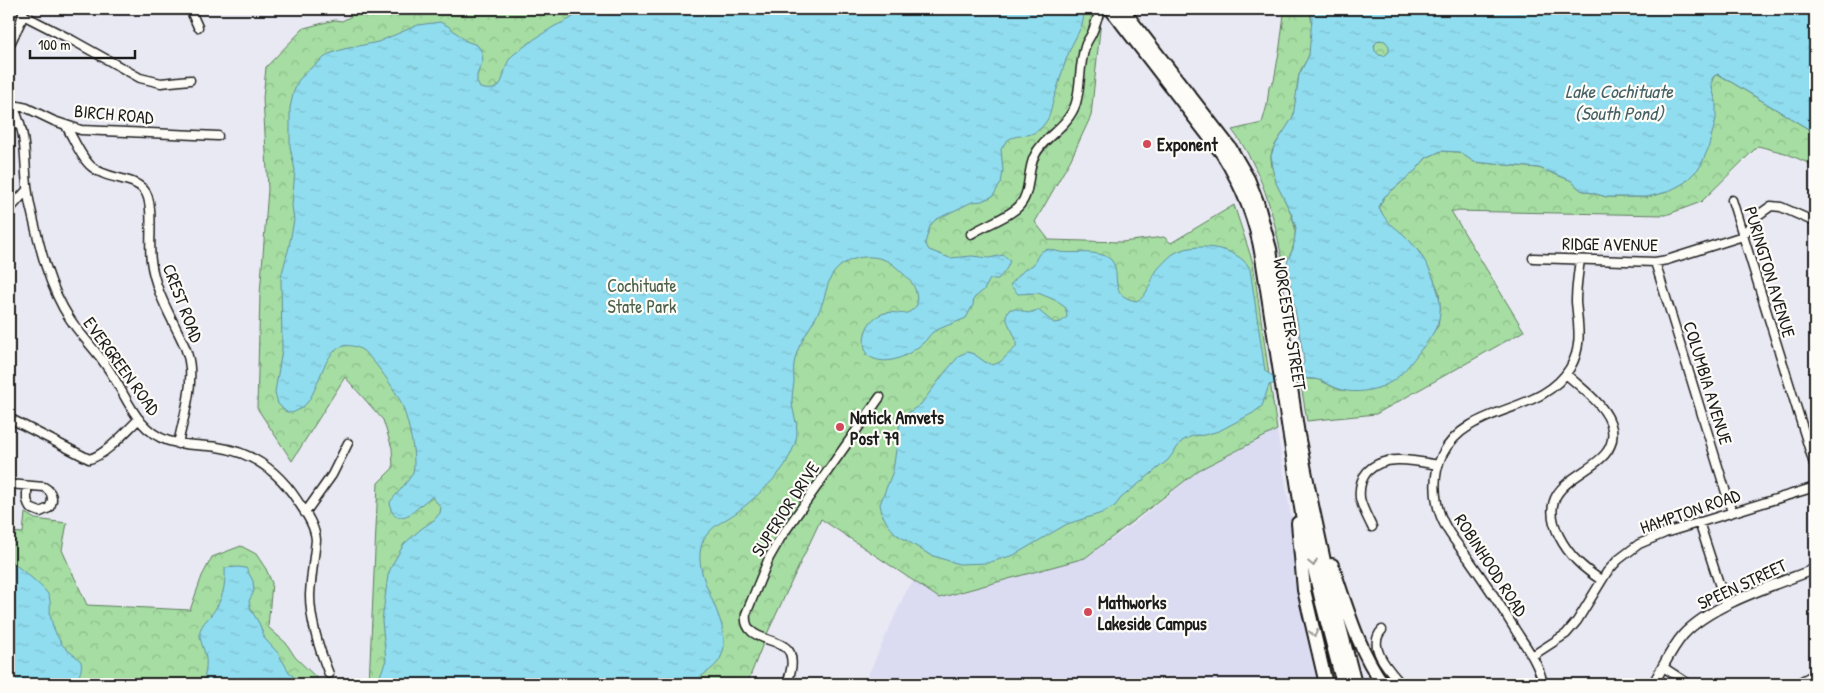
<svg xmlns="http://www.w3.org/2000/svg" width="1824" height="693" font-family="'Patrick Hand',sans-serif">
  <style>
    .built { fill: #dbdcf2 }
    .park { fill: url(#park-crowns); stroke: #607c5f }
    .water { fill: url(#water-ripples); stroke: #62909b; fill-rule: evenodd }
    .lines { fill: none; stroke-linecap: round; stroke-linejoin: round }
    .minor-casing { stroke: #1c1c1c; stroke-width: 11 }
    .tertiary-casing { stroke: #1c1c1c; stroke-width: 12 }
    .trunk-casing { stroke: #1c1c1c; stroke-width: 16 }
    .minor { stroke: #fdfcf7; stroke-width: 8 }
    .tertiary { stroke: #fdfcf7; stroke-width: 9 }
    .trunk { stroke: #fdfcf7; stroke-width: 12 }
    .oneway { stroke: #989794 }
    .poi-dot { fill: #d1495b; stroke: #fdfcf7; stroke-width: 2 }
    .labels { text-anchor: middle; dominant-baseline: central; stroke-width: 4.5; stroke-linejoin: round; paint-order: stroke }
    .street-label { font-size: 18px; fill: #1c1c1c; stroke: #fdfcf7 }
    .poi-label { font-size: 18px; font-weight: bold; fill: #1c1c1c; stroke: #fdfcf7; text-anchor: start }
    .park-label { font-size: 18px; fill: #4c604b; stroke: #fdfcf7 }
    .water-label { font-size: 19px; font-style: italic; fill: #456066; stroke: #fdfcf7 }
  </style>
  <defs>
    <pattern id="park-crowns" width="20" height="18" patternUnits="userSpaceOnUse" patternTransform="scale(1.25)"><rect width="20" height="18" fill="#a5dda2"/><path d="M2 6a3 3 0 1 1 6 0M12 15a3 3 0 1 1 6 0" fill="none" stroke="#8dbd8b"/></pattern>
    <pattern id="water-ripples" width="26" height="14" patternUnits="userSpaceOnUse" patternTransform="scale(1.25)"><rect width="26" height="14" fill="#90ddef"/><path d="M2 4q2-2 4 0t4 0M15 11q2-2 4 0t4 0" fill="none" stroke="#7cbdcc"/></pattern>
  </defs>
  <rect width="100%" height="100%" fill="#e9e9f4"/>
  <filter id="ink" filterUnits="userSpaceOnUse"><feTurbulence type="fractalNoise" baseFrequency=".02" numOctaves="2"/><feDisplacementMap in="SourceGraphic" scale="10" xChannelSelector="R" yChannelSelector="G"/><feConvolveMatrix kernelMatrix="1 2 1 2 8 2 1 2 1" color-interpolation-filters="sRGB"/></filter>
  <g filter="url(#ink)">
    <!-- built -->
    <path class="built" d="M1277,430L1292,523L1294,577L1317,684H864L907,589L914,581L939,598L1085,558L1132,525L1199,470Z"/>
    <!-- park -->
    <path class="park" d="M365,9H1099L1105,16L1101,20L1091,116L1071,159L1035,222L1049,240L1122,242L1164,237L1171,243L1234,205L1253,263L1277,430L1199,470L1085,558L939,598L821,519L766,636L747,684H369L378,483L393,468L392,448L383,420L345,377L292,461L257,408L260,294L268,189L263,98L266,67L304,28L335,20L342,21Z
      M1283,9H1309C1313,22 1314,42 1309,55C1307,62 1301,67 1299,75C1296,88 1298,104 1293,117C1288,129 1271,145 1271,157C1272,197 1311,219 1288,259L1282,260C1274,214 1261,167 1232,130L1262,123L1267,105L1269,87L1274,81L1280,46L1284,14Z
      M1374 48a8 8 0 1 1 16 0a8 8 0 1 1-16 0Z
      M1718,74L1815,133V166L1785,153L1758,146L1701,202L1666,215L1451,211L1524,331L1376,414L1307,421L1300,379H1317L1340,390L1358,391L1416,355L1438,326L1440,307L1439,292L1431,273L1420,253L1407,238L1385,220L1379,207L1384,197L1416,170L1426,158L1441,151L1459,152L1475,162L1539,168L1570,180L1581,190L1607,197H1647L1667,192L1716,102C1713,93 1707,79 1718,74Z
      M25,513L35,519L67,523L62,550L87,605L190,610L202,576L212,557L241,546L256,554L266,569L272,583L268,627L286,643L295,657L323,684H9V532L23,533Z"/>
    <!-- water -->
    <path class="water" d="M580,9H1082C1086,20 1081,27 1076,37C1065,57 1061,78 1054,98C1051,107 1051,116 1045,123C1032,141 1019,132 1008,140C1005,142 1003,147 1001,149L1003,171L1001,183L993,196L982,201L972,202L935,220L930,226L925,243L929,250L950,258L972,256L989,258L1003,255L1010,260C1008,268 1003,274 998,279H990L984,290L974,298L973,305L966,318C955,323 944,326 933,332C929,335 927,340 923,343C907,357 885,368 867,355C860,339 866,318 885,313C899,310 905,320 917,305C917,284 911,281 896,267C878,250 843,255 831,277C826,286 825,299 820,309C812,327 797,343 794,364C793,370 794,376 794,382C793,389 792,395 792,401C792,411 797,421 797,431C797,443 791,453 786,463C779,476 753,500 741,509C727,521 706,526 701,547C692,583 738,626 720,659C713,671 701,674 693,684H377L386,660L382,621L388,575L392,565L404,544L421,529L434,520L440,513L441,507L432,497C419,503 411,521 395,516L391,510L390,502C395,496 411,478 413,472C417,458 408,419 402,405C396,390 374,359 362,350C357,346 349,345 344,346C322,351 320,390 305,405C302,408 297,411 292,413L287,412L278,404L275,392L282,350L281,277L289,247L294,220L292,206L295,170L290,147V108L293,94L298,81L306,72L329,54L344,49L378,42L418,25L440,22L448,26L466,41L477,45L481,50L483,60L477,75V82L480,88C510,96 499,67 513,55C526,45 541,34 555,26C565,21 574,19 580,9Z
      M1309,9H1815V133L1718,74L1714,76L1712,79V88L1716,102V119L1708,149L1700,167L1684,183L1667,192L1647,197H1607L1581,190L1570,180L1539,168L1474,162L1459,152L1441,151L1426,158L1416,170L1384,197L1379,207C1387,225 1393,224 1406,237C1417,248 1426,261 1432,275C1444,304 1444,322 1424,346C1414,358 1406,371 1394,380C1380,390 1355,395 1339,389C1330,386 1323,380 1314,379C1299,377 1283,381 1269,385L1262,406L1253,413L1219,431L1204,435L1192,436L1182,441L1168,460L1121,498L1115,506L1102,513L1067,524L1014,555L987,563L959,564L930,555L896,534L888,525L882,514L880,504L893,471L900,422L905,415L921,404L946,371L960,355L967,352L974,354L985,362L993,365L1000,362L1016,347C1018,335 1007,327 1006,315L1010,309H1017L1028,313L1038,310L1054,323L1061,322L1067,317L1066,308L1055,300L1038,293L1018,294L1010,285L1025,269L1033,265C1036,260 1038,253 1044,250C1050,248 1054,251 1060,252C1073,254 1103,249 1112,261C1122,275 1107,295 1136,301C1148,298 1150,280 1157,270C1161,265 1168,258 1173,254C1194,241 1238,246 1250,269L1265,371L1271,375L1300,370L1304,362L1303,354L1287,265L1288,259L1293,249L1296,228L1292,215L1276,183L1271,156L1274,147L1293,117L1299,75L1309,55L1312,18ZM1379,40L1385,41L1389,46V52L1384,56L1379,55L1375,51L1374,45Z
      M9,560C18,567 45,587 49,596C51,602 50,609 50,615C52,624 55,633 60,641C64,650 79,657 81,662C83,669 78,678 75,684H9Z
      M238,567L246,568L253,581L254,591L249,601L251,610L259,623L265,639L278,653L289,672L300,684H203C205,674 208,664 205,654C203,646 199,639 200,631C202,624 206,621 211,615C222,602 226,586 225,568Z"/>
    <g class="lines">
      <!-- minor casing -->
      <g class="minor-casing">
        <path id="minor" d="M190,9L198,27
          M23,15L72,40L140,78L161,83L190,80
          M9,46L21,21L24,9
          M9,99C32,138 21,165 30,205C39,244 48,286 70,319C81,336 96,350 107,367C120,385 127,405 141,422C163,448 187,443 217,447C252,452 278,471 297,500C305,512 315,525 316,540C314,559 311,576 310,595C310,622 319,649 329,674
          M13,105L27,108L54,121L81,130L218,136
          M66,126C74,139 81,158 92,167C107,180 132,176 144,190C155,202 148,243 151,261C154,283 163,302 173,322C180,337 189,351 190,368C192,393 183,419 178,444
          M9,127L20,123
          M1732,200L1815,467
          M9,210L27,190
          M971,234C985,225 1011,216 1020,205C1031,192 1027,172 1034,157C1043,136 1068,128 1076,103C1081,85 1079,65 1085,47C1086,42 1090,38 1092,33C1096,25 1096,17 1102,9
          M1533,258L1655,262L1667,260L1743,236L1757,216L1771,206L1781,207L1815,222
          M1655,262L1732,512
          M1566,374C1582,389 1608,406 1612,429C1620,477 1527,471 1559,536C1569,556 1583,568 1601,580
          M9,418L89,459C105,456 127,430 139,419
          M9,484L44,487C53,492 54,500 49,508L40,512L30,508L27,500V486
          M305,513L332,475L348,443
          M1699,522L1726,605
          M1372,527C1368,518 1362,508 1360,498C1359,488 1361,479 1367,472C1384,453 1416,461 1438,465
          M1382,630C1366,647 1390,671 1401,684
          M1532,656L1566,634L1577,621L1607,572L1618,560L1639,544L1665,533L1815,487
          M1663,667L1689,684
          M787,684C790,674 794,664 790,653C782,636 742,643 746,614L769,558L781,537L880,397
          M1543,684C1539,664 1527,648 1516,631C1501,606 1485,582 1468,558C1455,541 1441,525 1437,503C1434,487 1435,470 1442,455C1468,403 1541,416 1570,368C1583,346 1578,325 1576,302C1576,288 1578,274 1580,260
          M1796,684L1815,674"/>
      </g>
      <!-- tertiary casing -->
      <g class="tertiary-casing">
        <path id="tertiary" d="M1653,684C1663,668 1670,650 1683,635C1711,604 1775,585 1815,569"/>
      </g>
      <!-- trunk casing -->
      <g class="trunk-casing">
        <path id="trunk" d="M1111,9L1222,153C1242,185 1256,219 1262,257L1303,520L1322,603L1343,684
          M1122,9L1230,148L1248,179L1257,202L1270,249L1298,435L1309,491L1330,589L1355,684
          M1298,523L1304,590L1326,684
          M1332,565C1346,605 1358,650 1383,684"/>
      </g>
      <!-- minor -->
      <use href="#minor" class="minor"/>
      <!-- tertiary -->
      <use href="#tertiary" class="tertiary"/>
      <!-- trunk -->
      <use href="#trunk" class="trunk"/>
    </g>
    <!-- one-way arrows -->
    <defs><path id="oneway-chevron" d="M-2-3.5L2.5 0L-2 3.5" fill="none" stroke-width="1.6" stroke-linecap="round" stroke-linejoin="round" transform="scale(1.25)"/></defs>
    <g class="oneway">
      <use href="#oneway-chevron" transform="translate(1313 563) rotate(78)"/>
      <use href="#oneway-chevron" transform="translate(1314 633) rotate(77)"/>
    </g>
  </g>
  <!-- markers -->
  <g class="poi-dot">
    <circle cx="1147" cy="144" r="5"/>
    <circle cx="840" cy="427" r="5"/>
    <circle cx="1088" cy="612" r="5"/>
  </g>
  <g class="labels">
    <!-- street labels -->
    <g class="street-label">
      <text transform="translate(114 114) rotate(5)">BIRCH ROAD</text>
      <text transform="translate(1610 244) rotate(1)">RIDGE AVENUE</text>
      <text transform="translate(1770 272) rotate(73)">PURINGTON AVENUE</text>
      <text transform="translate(183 303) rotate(69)">CREST ROAD</text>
      <text transform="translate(1290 324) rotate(81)">WORCESTER STREET</text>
      <text transform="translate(122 366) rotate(54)">EVERGREEN ROAD</text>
      <text transform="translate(1708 383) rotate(73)">COLUMBIA AVENUE</text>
      <text transform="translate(785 509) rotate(-57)">SUPERIOR DRIVE</text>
      <text transform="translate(1690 511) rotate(-19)">HAMPTON ROAD</text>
      <text transform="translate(1491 565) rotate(57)">ROBINHOOD ROAD</text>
      <text transform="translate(1742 584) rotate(-25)">SPEEN STREET</text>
    </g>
    <!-- poi labels -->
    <g class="poi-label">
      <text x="1157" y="144">Exponent</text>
      <text x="850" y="417">Natick Amvets<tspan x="850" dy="21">Post 79</tspan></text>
      <text x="1098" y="602">Mathworks<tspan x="1098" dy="21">Lakeside Campus</tspan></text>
    </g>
    <!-- park labels -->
    <g class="park-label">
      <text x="642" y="285">Cochituate<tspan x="642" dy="21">State Park</tspan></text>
    </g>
    <!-- water labels -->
    <g class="water-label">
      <text x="1619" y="91">Lake Cochituate<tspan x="1619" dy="22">(South Pond)</tspan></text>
    </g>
  </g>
  <!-- margin -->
  <rect width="1824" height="693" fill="none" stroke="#fdfcf7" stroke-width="30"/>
  <rect x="15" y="15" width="1794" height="663" fill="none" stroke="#1c1c1c" stroke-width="2" filter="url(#ink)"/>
  <!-- scale -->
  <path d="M30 50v8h105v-8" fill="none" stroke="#1c1c1c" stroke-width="2.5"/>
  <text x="38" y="50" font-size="15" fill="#1c1c1c" stroke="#fdfcf7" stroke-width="4" paint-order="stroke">100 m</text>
</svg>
